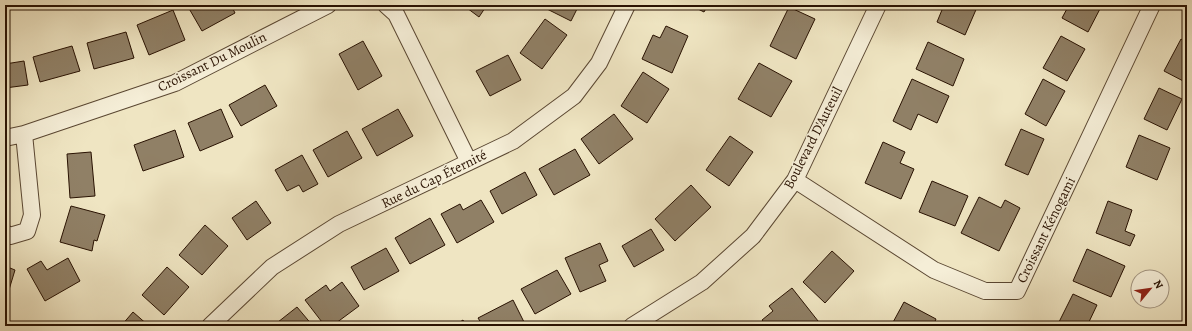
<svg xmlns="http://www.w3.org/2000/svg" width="1192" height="331" font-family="Alegreya,serif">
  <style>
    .building { fill: #908066; stroke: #291202 }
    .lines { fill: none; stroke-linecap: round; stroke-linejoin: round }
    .street-casing { stroke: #5a4732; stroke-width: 18 }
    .street { stroke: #f5eed7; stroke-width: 16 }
    .labels { text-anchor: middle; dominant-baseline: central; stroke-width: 3; stroke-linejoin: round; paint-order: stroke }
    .street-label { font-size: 14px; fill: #291202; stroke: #f5eed7 }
  </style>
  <rect width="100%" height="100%" fill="#efe5c2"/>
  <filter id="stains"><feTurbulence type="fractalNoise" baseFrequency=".005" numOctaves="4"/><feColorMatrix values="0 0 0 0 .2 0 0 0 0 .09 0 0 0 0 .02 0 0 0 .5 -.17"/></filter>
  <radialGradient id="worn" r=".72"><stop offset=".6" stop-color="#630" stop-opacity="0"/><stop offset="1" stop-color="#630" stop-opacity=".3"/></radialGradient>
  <!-- building -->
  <path class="building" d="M187,5H231L235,13L202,31Z
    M463,5H487L479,17Z
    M539,5H579L571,21Z
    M690,5H708L704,12Z
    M944,5H978L965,35L937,22Z
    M1069,5H1102L1088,32L1062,18Z
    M789,7L815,19L796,59L770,46Z
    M173,10L185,40L149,55L137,25Z
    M545,19L567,35L542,69L520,53Z
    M666,26L688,36L672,73L642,59L653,35L660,38Z
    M126,32L134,58L94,69L87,43Z
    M1061,36L1085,49L1067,81L1043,68Z
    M1181,39L1187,43V83L1164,71Z
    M363,41L382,76L358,90L339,54Z
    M928,42L964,59L953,86L916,69Z
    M72,46L80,71L40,82L33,57Z
    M508,55L521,80L490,96L476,71Z
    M24,61L28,85L5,88V64Z
    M759,63L792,81L771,117L738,99Z
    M643,72L669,89L647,123L621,106Z
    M912,79L949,96L937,123L918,114L911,130L893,121Z
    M1043,79L1065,91L1046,126L1025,114Z
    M265,85L277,106L241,126L229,105Z
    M1159,88L1182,99L1167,130L1144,119Z
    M221,109L233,137L200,151L188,123Z
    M398,109L413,136L377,156L362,129Z
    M614,114L633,139L599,164L581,139Z
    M1021,129L1044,139L1028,175L1005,165Z
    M175,130L184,157L143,171L134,145Z
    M347,131L362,158L328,177L313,150Z
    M1139,135L1170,148L1157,180L1126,167Z
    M730,136L753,152L729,186L706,170Z
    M883,142L905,152L900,163L914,169L901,199L865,183Z
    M575,149L590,175L554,195L539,169Z
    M91,152L95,196L70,198L67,154Z
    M302,155L318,184L303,192L299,185L287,191L275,170Z
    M525,172L537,195L502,214L490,191Z
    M932,181L968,196L955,226L919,212Z
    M691,185L711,207L675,241L655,219Z
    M979,197L1001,208L1005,200L1020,208L999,251L961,233Z
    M481,200L494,222L457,243L441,214L460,204L463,210Z
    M256,201L271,223L247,240L232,218Z
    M1108,201L1132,210L1125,231L1135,235L1130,246L1096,233Z
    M71,206L105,215L97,241L94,240L92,251L60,242Z
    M430,218L445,245L410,264L395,238Z
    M205,225L228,246L202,275L179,255Z
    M651,229L664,250L634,267L622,246Z
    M600,243L608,261L599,265L606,281L580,292L565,258Z
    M386,248L399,271L364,290L351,267Z
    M1087,249L1125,266L1111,297L1073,281Z
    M832,251L854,271L825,303L803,282Z
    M68,258L80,281L45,301L27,269L41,261L47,270Z
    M5,266L15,270L5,303Z
    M167,267L189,287L164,315L142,295Z
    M557,270L571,294L535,314L521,289Z
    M342,282L359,306L332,326H325L305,300L326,285L330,291Z
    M792,288L822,326H767L762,320L773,311L769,306Z
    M1073,294L1097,305L1087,326H1057Z
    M513,300L524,322L517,326H483L478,318Z
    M904,302L936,319L933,326H891Z
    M297,307L313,326H273Z
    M133,312L149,326H121Z
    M463,320L466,326H454Z"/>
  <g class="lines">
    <!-- street casing -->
    <g class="street-casing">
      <path id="street" d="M386,5L396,14L469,162
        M5,138L24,134L175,83L328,5
        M795,180L934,270L985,291H1017L1152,5
        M5,233L10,236L27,231L32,215L24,134
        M210,326L272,267L339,224L513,141L574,96L599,63L627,5
        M632,326L702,282L753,236L795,180L878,5"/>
    </g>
    <!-- street -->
    <use href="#street" class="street"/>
  </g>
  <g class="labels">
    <!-- street labels -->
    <g class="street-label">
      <text transform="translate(212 62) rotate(-26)">Croissant Du Moulin</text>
      <text transform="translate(813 138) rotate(-63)">Boulevard D'Auteuil</text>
      <text transform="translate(434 179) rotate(-26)">Rue du Cap Éternité</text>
      <text transform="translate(1046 230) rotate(-64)">Croissant Kénogami</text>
    </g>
  </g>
  <!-- margin -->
  <rect width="1192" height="331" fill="none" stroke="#efe5c2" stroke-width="20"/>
  <rect x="6" y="6" width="1180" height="319" fill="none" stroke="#291202" stroke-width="2"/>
  <rect x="10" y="10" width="1172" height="311" fill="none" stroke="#291202"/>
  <!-- north arrow -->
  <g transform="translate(1150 289) rotate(61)"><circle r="19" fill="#f5eed7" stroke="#a39682"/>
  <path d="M0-3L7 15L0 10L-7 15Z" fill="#8f2418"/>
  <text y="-6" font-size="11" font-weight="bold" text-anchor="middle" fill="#291202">N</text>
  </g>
  <rect width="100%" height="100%" filter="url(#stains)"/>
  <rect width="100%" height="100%" fill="url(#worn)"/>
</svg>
